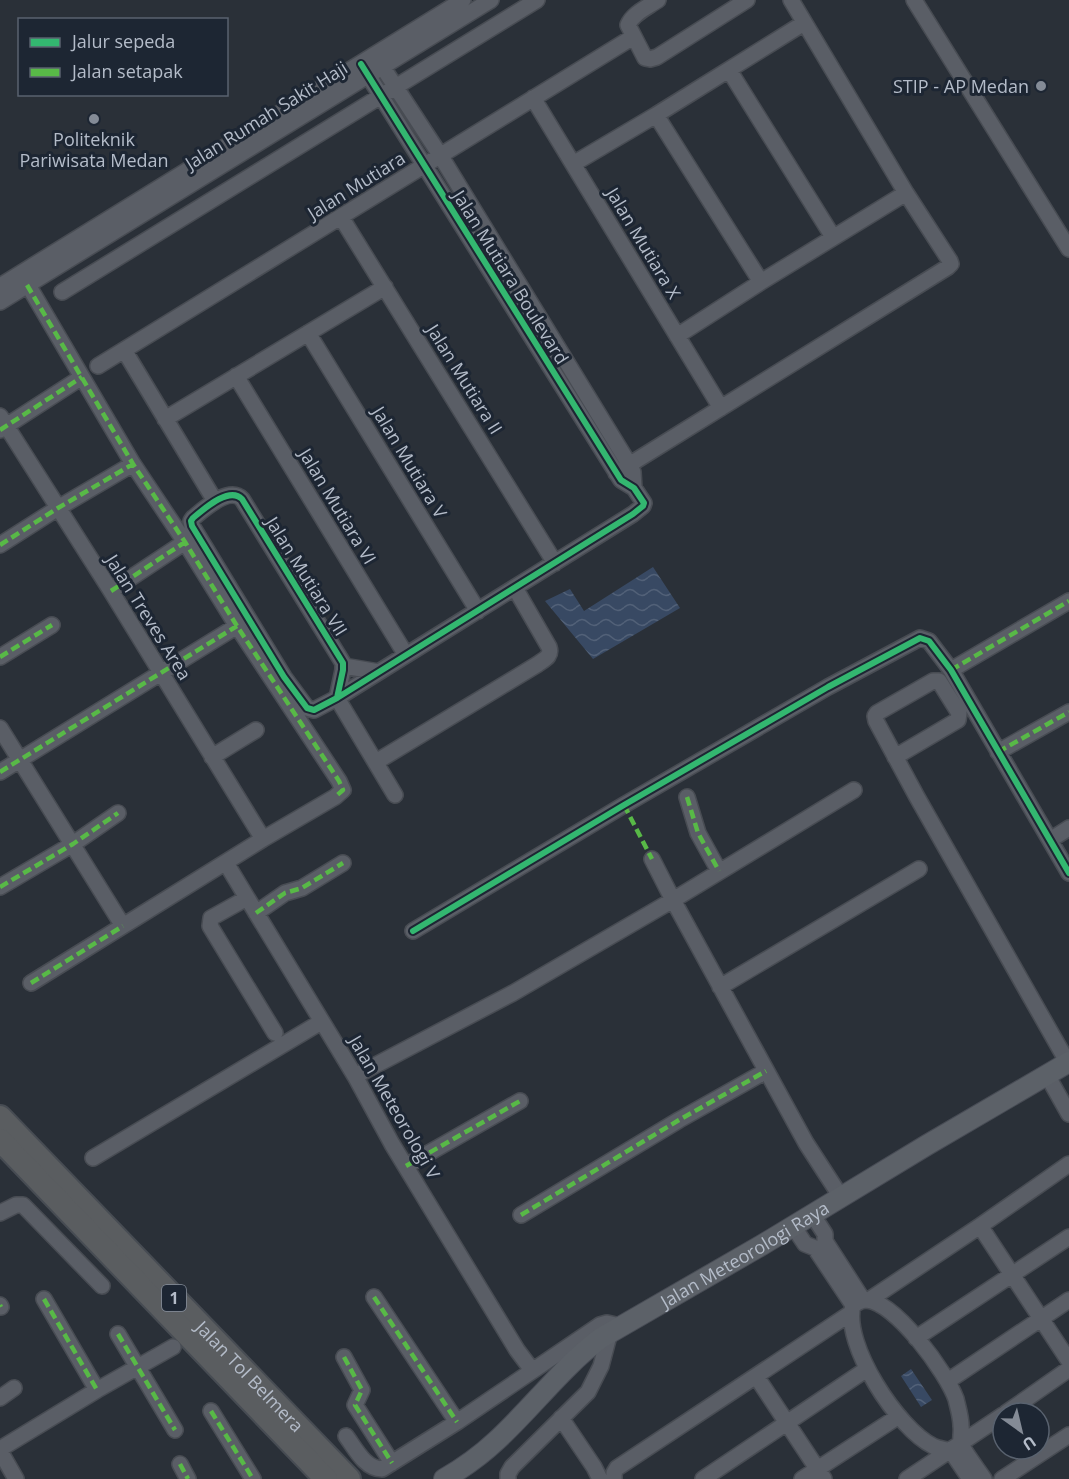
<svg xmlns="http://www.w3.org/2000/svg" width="1069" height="1479" font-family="'Open Sans',sans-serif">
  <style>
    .water { fill: url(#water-waves) }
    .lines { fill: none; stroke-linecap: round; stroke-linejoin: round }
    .minor-casing { stroke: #484c53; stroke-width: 18 }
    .major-casing { stroke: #484c55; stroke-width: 22 }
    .highway-casing { stroke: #474c53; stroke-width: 26 }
    .minor { stroke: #5a5e66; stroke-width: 15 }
    .major { stroke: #5c6168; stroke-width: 20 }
    .highway { stroke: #5a5d60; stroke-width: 22 }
    .quiet { stroke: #58b947; stroke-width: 4.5; stroke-dasharray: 9 4.5; stroke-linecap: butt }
    .cycleway-casing { stroke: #1d2633; stroke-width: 10 }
    .cycleway { stroke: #33b770; stroke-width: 6 }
    .poi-dot { fill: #848b96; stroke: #1d2633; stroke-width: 2 }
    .labels { text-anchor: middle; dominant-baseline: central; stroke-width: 6; stroke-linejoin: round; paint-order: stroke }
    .shield { fill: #1d2633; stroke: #878f9c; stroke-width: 1.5 }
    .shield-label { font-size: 16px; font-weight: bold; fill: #b4bcc9 }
    .poi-label { font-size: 18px; fill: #b4bcc9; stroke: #1d2633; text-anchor: end }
    .street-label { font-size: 18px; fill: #b4bcc9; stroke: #1d2633 }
  </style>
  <defs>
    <pattern id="water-waves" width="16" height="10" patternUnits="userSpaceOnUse" patternTransform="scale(1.5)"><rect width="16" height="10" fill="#384963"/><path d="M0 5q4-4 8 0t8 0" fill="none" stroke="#526178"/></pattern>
  </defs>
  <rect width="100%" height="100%" fill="#2a3038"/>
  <!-- water -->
  <path class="water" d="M653,567L680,608L593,659L545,601L570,589L584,611Z
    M911,1369L932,1400L921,1407L901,1376Z"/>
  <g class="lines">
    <!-- minor casing -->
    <g class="minor-casing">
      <path id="minor" d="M658,0C648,7 633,13 628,25L645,58L650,59L657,57L747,0
        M914,0L1069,249
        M378,60L440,155L629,464L633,472L634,488
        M729,70L833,237
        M533,98L721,408
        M656,115L761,282
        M573,164L656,115L804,23
        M341,217L555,563
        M21,273L133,464L185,542L237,626L339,781L343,790L335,797L263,839L31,983
        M0,286L463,0
        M62,292L537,0
        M0,302L491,0
        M308,333L478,611
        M677,336L761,282L906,193
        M124,350L215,501
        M98,366L633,37
        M236,376L406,655
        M0,416L111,591L263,839
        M165,419L385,287
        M0,430L82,377
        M616,473L948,267L951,264L950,261L906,193L791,0
        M0,545L58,508L133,464
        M111,591L185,542
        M0,657L52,625
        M344,666L379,672
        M951,670L1069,601
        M337,698L343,670V663L242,499C229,486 204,509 193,518L191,521L192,526L284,677L307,708L314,710L337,698L633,514L643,506L644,503L634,488L621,480L361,64
        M337,698L395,795
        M0,728L123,926
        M998,752L1069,712
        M212,757L256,730
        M895,757L958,720L959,713L939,681H933L877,713L875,716L876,721L917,797L1068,1063
        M376,762L538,664C545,659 552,656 549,647L515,588
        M0,772L237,626
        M687,797L698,833L719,871
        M1050,840L1069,828
        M652,859L673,900L806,1143L841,1197
        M226,863L355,1076L392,1144L517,1350L532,1370
        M0,887L73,844L118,813
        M247,898L211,918L210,926L275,1033
        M256,913L285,893L302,888L343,863
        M413,931L624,805L828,687L920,638L929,641L951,670L1069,873
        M720,987L919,869
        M1047,1075L1069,1114
        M355,1076L513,993L673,900L854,790
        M93,1158L321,1022
        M406,1166L520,1101
        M0,1213L16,1205H23L102,1286
        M812,1214L825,1234V1241L863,1300
        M521,1215L679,1120L766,1071
        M793,1226L805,1244L815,1248L853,1305
        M980,1226L1069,1361
        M374,1297L457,1422
        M44,1299L97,1390
        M869,1300L980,1226L1069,1164
        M0,1305L1,1307
        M118,1334L175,1430
        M916,1338L1069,1237
        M344,1357L362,1390L355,1405L392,1463
        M756,1376L824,1479
        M948,1381L1069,1300
        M0,1398L14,1388
        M211,1411L253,1479
        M1006,1413L1069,1369
        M561,1418L594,1467L600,1479
        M346,1436C355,1448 365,1469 382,1469L457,1422L600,1325L607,1323L620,1326
        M0,1449L97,1390L173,1347
        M0,1451L16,1479
        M180,1464L188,1479
        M508,1479V1474L512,1467L588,1392L601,1366L610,1332
        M614,1479V1473L617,1468L851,1313
        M703,1479L867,1369
        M802,1479L899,1416
        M907,1479L1003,1415
        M970,1479L951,1451C945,1449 938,1449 933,1446C898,1429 842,1344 853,1305C857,1303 861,1300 866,1300C895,1301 947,1373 956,1399C958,1408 961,1417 961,1426C962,1432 960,1439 961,1444C964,1452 979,1471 984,1479
        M1002,1479L1069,1435"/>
    </g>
    <!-- major casing -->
    <g class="major-casing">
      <g id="major">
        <path id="s1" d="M444,1479C463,1468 480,1456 496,1441C532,1408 562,1367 601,1338L762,1245L927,1145L1069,1062"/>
      </g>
    </g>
    <!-- highway casing -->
    <g class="highway-casing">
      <g id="highway">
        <path id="s2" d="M0,1117L349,1479"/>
        <path d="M0,1140L326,1479"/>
      </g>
    </g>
    <!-- minor -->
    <use href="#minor" class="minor"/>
    <!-- major -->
    <use href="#major" class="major"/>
    <!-- highway -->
    <use href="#highway" class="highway"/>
    <!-- quiet -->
    <path class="quiet" d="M27,285L133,464L185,542L237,626L339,781L343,790L335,797
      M0,430L82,377
      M0,545L58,508L133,464
      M111,591L185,542
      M0,657L52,625
      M951,670L1069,601
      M998,752L1069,712
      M0,772L237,626
      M687,797L698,833L719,871
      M624,805L652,859
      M0,887L73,844L118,813
      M256,913L285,893L302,888L343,863
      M31,983L123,926
      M406,1166L520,1101
      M521,1215L679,1120L766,1071
      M374,1297L457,1422
      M44,1299L97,1390
      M0,1305L1,1307
      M118,1334L175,1430
      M344,1357L362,1390L355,1405L392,1463
      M211,1411L253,1479
      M180,1464L188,1479"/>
    <!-- cycleway casing -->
    <g class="cycleway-casing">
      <path id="cycleway" d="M337,698L343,670V663L242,499C229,486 204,509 193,518L191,521L192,526L284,677L307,708L314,710L337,698L633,514L643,506L644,503L634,488L621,480L361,64
        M413,931L624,805L828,687L920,638L929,641L951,670L1069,873"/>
    </g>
    <!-- cycleway -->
    <use href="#cycleway" class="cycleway"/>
  </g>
  <!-- markers -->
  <g class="poi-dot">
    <circle cx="1041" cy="86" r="6"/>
    <circle cx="94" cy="119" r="6"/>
  </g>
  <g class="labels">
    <!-- shield labels -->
    <rect class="shield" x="162" y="1285" width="24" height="26" rx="4.5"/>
    <g class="shield-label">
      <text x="174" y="1298">1</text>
    </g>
    <!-- poi labels -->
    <g class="poi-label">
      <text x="1029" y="86">STIP - AP Medan</text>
      <text x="94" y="139" text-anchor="middle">Politeknik<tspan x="94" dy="21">Pariwisata Medan</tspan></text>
    </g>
    <!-- street labels -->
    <g class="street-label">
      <text transform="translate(266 115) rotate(-32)">Jalan Rumah Sakit Haji</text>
      <text transform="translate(356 185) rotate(-32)">Jalan Mutiara</text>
      <text transform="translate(644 243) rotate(59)">Jalan Mutiara X</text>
      <text transform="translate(511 277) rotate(58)">Jalan Mutiara Boulevard</text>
      <text transform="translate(465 379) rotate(58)">Jalan Mutiara II</text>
      <text transform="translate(410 462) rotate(59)">Jalan Mutiara V</text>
      <text transform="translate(338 506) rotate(59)">Jalan Mutiara VI</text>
      <text transform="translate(307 576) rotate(58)">Jalan Mutiara VII</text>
      <text transform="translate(149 617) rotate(58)">Jalan Treves Area</text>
      <text transform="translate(395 1107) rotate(60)">Jalan Meteorologi V</text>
      <text stroke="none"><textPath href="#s1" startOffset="378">Jalan Meteorologi Raya</textPath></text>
      <text stroke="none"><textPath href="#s2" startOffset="360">Jalan Tol Belmera</textPath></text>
    </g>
  </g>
  <!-- legend -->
  <rect x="18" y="18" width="210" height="78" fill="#1d2633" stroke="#59626f" stroke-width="1.5"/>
  <rect x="30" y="38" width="30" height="9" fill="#33b770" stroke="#59626f" stroke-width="1.5"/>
  <text x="72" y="48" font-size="18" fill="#b4bcc9">Jalur sepeda</text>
  <rect x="30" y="68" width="30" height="9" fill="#58b947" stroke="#59626f" stroke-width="1.5"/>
  <text x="72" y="78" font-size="18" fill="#b4bcc9">Jalan setapak</text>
  <!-- north arrow -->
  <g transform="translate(1021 1431) rotate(146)"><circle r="28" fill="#1d2633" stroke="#59626f" stroke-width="1.5"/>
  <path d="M0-4.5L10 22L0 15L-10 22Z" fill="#848b96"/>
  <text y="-9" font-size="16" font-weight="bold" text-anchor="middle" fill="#b4bcc9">U</text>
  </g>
</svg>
